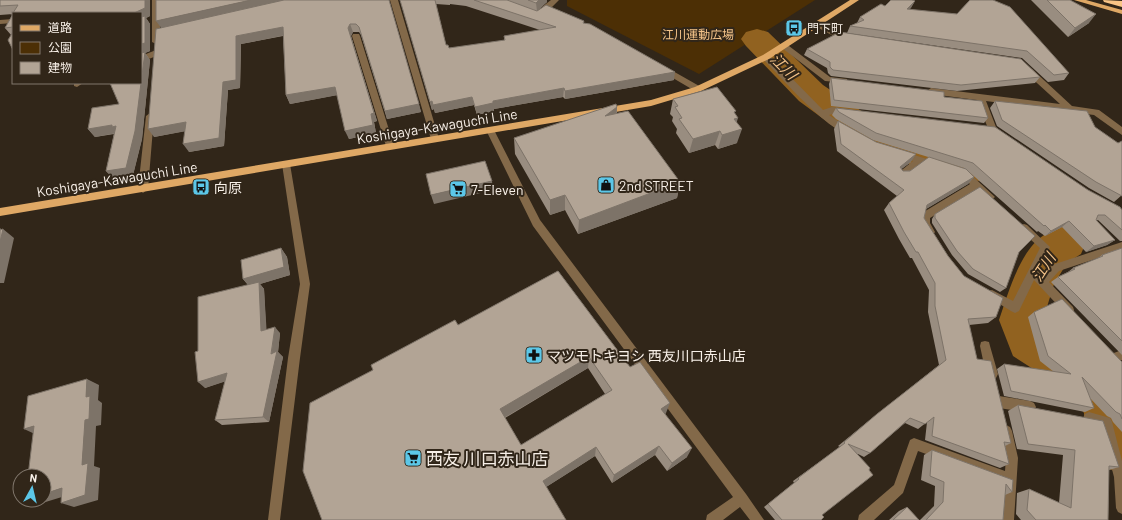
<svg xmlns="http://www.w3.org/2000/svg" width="1122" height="520" font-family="Barlow,'Noto Sans JP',sans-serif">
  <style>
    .green { fill: #4c2f05 }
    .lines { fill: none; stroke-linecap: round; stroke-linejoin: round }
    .river { fill: #916220; fill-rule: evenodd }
    .minor { fill: #836949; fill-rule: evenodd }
    .major { fill: #dfa865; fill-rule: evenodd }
    .highway { fill: #fac586; fill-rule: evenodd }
    .wall { fill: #998d80; fill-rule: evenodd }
    .shaded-wall { fill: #7d7368 }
    .building { fill: #b2a495; stroke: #7d7368; fill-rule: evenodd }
    .labels { text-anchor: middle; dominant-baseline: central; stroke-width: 4; stroke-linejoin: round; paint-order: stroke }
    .far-poi-label { font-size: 12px; fill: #f8f0e8; stroke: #312619; text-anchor: start }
    .far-park-label { font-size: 12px; fill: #f5c48a; stroke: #312619 }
    .street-label { font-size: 14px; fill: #f8f0e8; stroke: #312619 }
    .poi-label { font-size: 14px; fill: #f8f0e8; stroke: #312619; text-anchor: start }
    .water-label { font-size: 15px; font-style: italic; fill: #f3c288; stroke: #312619 }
    .near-poi-label { font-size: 17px; fill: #f8f0e8; stroke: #312619; text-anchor: start }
  </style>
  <rect width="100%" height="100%" fill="#312619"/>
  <!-- green -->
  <path class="green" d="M567,0H815L699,74L567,6Z"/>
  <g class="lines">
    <!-- river -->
    <path class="river" d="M757,29L768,32L823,85L885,127L929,143L999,157L1012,161L1049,186L1083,223L1089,235L1081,254L1067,263L1054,284L1043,320L1046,327L1076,346L1110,371L1122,385V474L1104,467L1084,417V413L1076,403L1044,376L1013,356L999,320C1008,294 1020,250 1044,235L1021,208L988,183L925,170L859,145L799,101L746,46L741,39L746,32Z"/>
    <!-- minor -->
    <path class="minor" d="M152,0H160V42L156,44L152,42Z
      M390,0H398L439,139L438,141H432L431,139Z
      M551,0H559L548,11H542V7Z
      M13,19V23L0,24V20Z
      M815,22H821L842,34L851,35L852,37L848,39L837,38L815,26Z
      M353,34H359L360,36L394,146L393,148L390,149L386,146L352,36Z
      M785,43L830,77L847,79V83L825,81L782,48L781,46Z
      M156,50L160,53L159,55L141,62V56Z
      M766,54L769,55L823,110L832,107L850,109L851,111C846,117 836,112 829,115L850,129L851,131L850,133C834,138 776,72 763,59V55Z
      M664,66L701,87L702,89L701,91H695L661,71L660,69Z
      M1029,68L1032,69L1072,106L1099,110L1122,127V135L1094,115L986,101L996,127L1005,135L1001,138L989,131L977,100L931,94L927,91L931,88L1060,104L1026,73L1025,71Z
      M74,83H83L77,87L74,86Z
      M150,113L154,116L148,189L143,193L138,189L146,116Z
      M490,127L494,130L540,220L746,494L764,520H750L740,507L723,520H706L707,515L733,497L533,226L486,130Z
      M902,151L939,163L941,165L936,168L922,164L904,177H898L896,175L898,173L913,161L899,156L898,154L899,152Z
      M286,161L290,164L310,284L300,358L280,520H268L288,358L300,284L282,164Z
      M961,169L967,171L995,197L990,201L976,190L930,218V223L935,232L933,235H927L920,224L922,213L970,184L956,172L958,170Z
      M1024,224L1027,225L1050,247L1038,271L1042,275L1052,265L1122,242V250L1059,271L1049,282L1073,307L1074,310L1073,313L1069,315L1065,313L1034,280L1019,311L1015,313L1011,311L988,297L987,294L988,291L992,290L1013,301L1040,248L1021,231L1019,228L1021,225Z
      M985,341L989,342L990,346L998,374L996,378L992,379L988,378L986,374L980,346L981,342Z
      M1122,350V360L1115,363L1111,362L1109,358L1111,354Z
      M999,396L1030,401L1034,403L1036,407L1034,411L1030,413L999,408L995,406L993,402L995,398Z
      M1089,412L1110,418L1112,422L1122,461V514L1118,512L1116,508L1114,477L1101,427L1085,422L1083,418L1085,414Z
      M1006,425L1010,427L1012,431L1018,458L1014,520H1002L1004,483L918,451L903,493L874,520H858L859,515L894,485L910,440L914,438L1005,471L1006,458L1000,431L1002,427Z"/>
    <!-- major -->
    <path class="major" d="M850,0H859L769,59L701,91L651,106L0,216V208L651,100L695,87L763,55Z
      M1074,0H1086L1122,10V14Z"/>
    <!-- highway -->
    <path class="highway" d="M1103,0L1122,1V7L1104,2Z"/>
  </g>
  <!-- wall -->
  <path class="wall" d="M0,0H150V16L146,18L150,24V51L145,53L150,60L142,139L133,175L113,178L106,171L114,134L95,137L88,129L119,104L141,13H13V50L11,35L5,28L13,14L0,15Z
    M389,0L421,112L387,119L361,35L359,32H353L351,36L377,121L374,122L376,133L349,139L337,95L290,104L286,95L283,36L241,44L240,88L228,90L224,146L189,152L185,131L154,137L161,28Z
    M400,0H547V2L537,11L584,21V23L674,80L565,99L563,97L494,109V111L477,115L474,105L435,113L434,109L432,110ZM436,4L450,5V4L466,6L540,30L504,36V41L449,48L446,45Z
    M970,0L1069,73L1064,80L1048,82L1022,58L847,33L850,26L857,23L860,17L885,6L915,1L909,10L957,14Z
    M1031,0H1070L1089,23L1068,37Z
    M807,49L1040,77L1035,83L957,91L831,76L828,73L827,68L804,55Z
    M831,78L944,97L988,118L984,123L831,106L829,84Z
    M673,99L735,114L737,122V143L718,149L715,145L689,153L676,133L677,129L672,121L673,117L670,114Z
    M995,101L1122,195L1114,202L1089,188L997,126L990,108Z
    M617,107V114L680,182L677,198L578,234L565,210L550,215L515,154L514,138Z
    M836,108L1088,190L1122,210V241H1120L1098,220L1096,221L1115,240L1107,245L1086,252L1062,227L1045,236L1038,231L1037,232L967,170L966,169L974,177L968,184L926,209L924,218L948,256L996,317L988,323L969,325L977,359L1011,443L1005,446L1009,464L1000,468L925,440L927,422L918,429L905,423L870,453L864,457L858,454L822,515L821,520H775L764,507L794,483L793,481L840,447L838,446L871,419L939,365L928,312L929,290L912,258H910L899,239L884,210L889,203L897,196L837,151L834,129L838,121L911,162L901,169L903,171L964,168L873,140L836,119L832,115Z
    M935,214L1006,288L1000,292L968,274L952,255L932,223V219Z
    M281,248L287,257L290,275L260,284L264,289L266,330L280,333L278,352L283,357L269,422L222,425L215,420L225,381L205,388L198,351L248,285L243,279Z
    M1122,248V355L1051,282L1058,277L1068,272L1073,268L1097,259L1102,255Z
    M558,271L630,367L666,413L665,414L687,457L667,471L655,455L612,483L595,456L546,487L322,520L458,325ZM588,368L605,394L521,445L505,418Z
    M1034,312L1122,362V432L1113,422L1111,418L1107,416L1090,398L1094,408L1085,412L1004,396L997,369L1004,364L1054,372L1040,361L1028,317Z
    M1018,405L1119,467L1109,470L1108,520H1021L1016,514L1017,493L1029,489L1059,503L1063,455L1017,449L1008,411Z
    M932,450L1013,480L1012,492L1005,495L1003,520H920L934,506L935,486L921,480L924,455Z
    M907,507L919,520H889L899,511Z"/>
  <!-- shaded-wall -->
  <path class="shaded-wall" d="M145,0H150V16L146,18L150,24V51L145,53L150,60L142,139L133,175L113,178L106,171L141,55V13H134Z
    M251,0H292L162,29L156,21Z
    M539,0H547V2L537,11L536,3Z
    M915,1L911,8L903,16L907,9Z
    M1096,14L1089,23L1068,37L1075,28Z
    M350,24L353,32L351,36L377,121L374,122L376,133L349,139L345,131L371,114L348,28Z
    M283,27L286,35L241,44L240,88L228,90L224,146L189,152L183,144L236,36Z
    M675,72L674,80L565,99V91Z
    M335,87L338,95L290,104L286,95Z
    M564,88L563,97L494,109V111L477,115L475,107L493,101Z
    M472,97L474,105L435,113L433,105Z
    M432,101L434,109L432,110L430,102Z
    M419,104L421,112L387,119L385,111Z
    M617,107L616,123L605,116Z
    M738,118L734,131L742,129L737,143L718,149L722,135L734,119Z
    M186,122L192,130L154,137L148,129Z
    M112,125L116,126L117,133L95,137L88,129Z
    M720,131L715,145L689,153L693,139Z
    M916,154L911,162L895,174L900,167Z
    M974,177L968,184L921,212L927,205Z
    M492,181L493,190L434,204L431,195Z
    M680,182L677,198L578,234L579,220Z
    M565,195V210L550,215V200Z
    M1069,221L1062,227L1045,236L1051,231Z
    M0,228L3,231V229L14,238L4,283H0Z
    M1115,240L1107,245L1086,252L1094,246Z
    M281,248L287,257L290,275L260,284L264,289L267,337L261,331L250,287L243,279Z
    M275,327L280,333L278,352L283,357L269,422L263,417Z
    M589,357L588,368L502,419L500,409Z
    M227,373L233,379L205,388L198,382Z
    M87,379L99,385L98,400L102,403L101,425L96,426L94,466L100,468L98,500L74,507L61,503L82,465Z
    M670,403L666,413L657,419L661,409Z
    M34,426L37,435L24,429Z
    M659,446L655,455L612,483L614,475Z
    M596,447L595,456L543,489V481Z
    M692,448L687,457L667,471L672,463Z
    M62,488L75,493L39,504L26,500H44V494Z"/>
  <!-- building -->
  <path class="building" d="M0,0H145V8L134,13H13L18,5L0,6Z
    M156,0H251L156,21Z
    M284,0H389L419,104L385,111L359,27L356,24H350L348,28L374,113L371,114L373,125L345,131L335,87L286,95L283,27L236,36V80L223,82L219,138L183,144L186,122L148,129L156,29Z
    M400,0H435L446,45H448L449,48L505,40L504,36L556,27L474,0H507L537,11L546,5L584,21L583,23L590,24L675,72L565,91L564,88L493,101V103L475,107L472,97L433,105L432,101L430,102Z
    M528,0H539L536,3Z
    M891,0H912L915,1L907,9L957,14L970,0H993L1010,7L1069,73L1054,75L1027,51L850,26L864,20L860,17L881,4L885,6Z
    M1047,0H1070L1096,14L1075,28Z
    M13,14V27L5,28Z
    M145,16V43L141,44V17Z
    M13,32V50L8,40Z
    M840,32L1021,59L1040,77L961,85L833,70L830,67V62L807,49Z
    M145,52L141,83V53Z
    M831,78L944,92V97L982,101L988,118L834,100Z
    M110,83H141L135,131L126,168L106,171L116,126L112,127V125L88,129L92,108L119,104Z
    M717,87L736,111L734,112L738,118L734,119L742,129L722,135L720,131L693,139L679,119L682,118L675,107L678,106L673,99Z
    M995,101L1087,111L1095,127L1118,143L1122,141V196L1096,182L1002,120Z
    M616,104L617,107L605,116L628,111L680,182L579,220L565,195L550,200L514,138Z
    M836,108L995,127L1088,190L1120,207L1122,210V230L1105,215H1098L1096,220L1115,240L1094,246L1069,221L1051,231L1045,225L1044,226L973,163L876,133L839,112Z
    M838,121L876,142L916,154L900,167L903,171H910L929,157L966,169L974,177L927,205L924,218L948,256L964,276L1003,298L996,317L968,319L977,359L991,361L1011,443L1004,442L1009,464L932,436L934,417L925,424L910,418L870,453L848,444L870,468L869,470L873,475L822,515L824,517L821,520H782L768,504L799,479L798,478L845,443L844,442L877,414L946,360L935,306V283L918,252H916L904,232L889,203L904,190L841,144Z
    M485,161L492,181L431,195L426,174Z
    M980,187L1035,236L1019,252L1006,288L973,269L957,251L935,218V214Z
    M3,229L0,242V230Z
    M281,248L284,267L243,279L241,260Z
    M1122,248V341L1058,277L1075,269L1073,268L1103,256L1102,255Z
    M558,271L630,367L640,362L670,403L661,409L692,448L672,463L659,446L614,475L596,447L543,481L566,520H322L303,471L310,403L373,370L371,365L455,320L458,325ZM589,357L612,390L521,445L500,409Z
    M259,282L261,331L275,327L271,354L277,351L263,417L215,420L227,373L198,382L195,352L198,351V297Z
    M1062,299L1122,362V419L1120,414L1116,412L1082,377L1094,408L1011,391L1004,364L1071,374L1048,356L1034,312Z
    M87,379L86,397L90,396L89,419L85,420L82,465L88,463L85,495L61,503L62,488L44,494V476H28L34,426L24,429L28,396Z
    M1018,405L1103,421L1119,467L1109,466L1108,520H1036L1027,510L1029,489L1071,508L1075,450L1028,444Z
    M932,450L1013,480L1012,492L1006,484L1003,520H926L943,502L944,482L930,476Z
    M907,507L919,520H893Z"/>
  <!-- icons -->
  <defs>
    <g id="bus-square" transform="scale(0.9)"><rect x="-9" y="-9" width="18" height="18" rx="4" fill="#5cc7e8" stroke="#312619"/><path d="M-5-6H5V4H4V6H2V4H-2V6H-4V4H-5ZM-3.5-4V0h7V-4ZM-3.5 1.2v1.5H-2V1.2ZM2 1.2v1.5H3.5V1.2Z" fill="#111"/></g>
    <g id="shop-square" transform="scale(0.9)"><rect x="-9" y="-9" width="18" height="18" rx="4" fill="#5cc7e8" stroke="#312619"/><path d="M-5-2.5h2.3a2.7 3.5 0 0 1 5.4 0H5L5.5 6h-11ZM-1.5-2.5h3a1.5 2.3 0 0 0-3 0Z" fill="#111"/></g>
    <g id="supermarket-square" transform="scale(0.9)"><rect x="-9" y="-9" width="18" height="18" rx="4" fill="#5cc7e8" stroke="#312619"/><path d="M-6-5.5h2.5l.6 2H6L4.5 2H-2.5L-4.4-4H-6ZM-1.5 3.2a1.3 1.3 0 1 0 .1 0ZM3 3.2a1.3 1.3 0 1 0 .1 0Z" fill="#111"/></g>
    <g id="pharmacy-square" transform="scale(0.9)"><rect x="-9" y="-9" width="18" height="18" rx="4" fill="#5cc7e8" stroke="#312619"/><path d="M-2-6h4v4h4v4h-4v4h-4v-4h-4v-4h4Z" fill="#111"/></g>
  </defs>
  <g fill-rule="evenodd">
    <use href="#bus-square" x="794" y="28"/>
    <use href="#shop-square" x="606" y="185"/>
    <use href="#bus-square" x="201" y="187"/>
    <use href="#supermarket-square" x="458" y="189"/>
    <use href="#pharmacy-square" x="534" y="355"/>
    <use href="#supermarket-square" x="413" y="458"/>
  </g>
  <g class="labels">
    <!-- far-poi labels -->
    <g class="far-poi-label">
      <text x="807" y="28">門下町</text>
    </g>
    <!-- far-park labels -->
    <g class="far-park-label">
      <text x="698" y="34">江川運動広場</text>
    </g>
    <!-- street labels -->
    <g class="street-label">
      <text transform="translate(437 126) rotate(-9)">Koshigaya-Kawaguchi Line</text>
      <text transform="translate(117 179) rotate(-9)">Koshigaya-Kawaguchi Line</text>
    </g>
    <!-- poi labels -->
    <g class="poi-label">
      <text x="619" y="185">2nd STREET</text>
      <text x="214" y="187">向原</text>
      <text x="471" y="189">7-Eleven</text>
      <text x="547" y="355">マツモトキヨシ 西友川口赤山店</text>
    </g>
    <!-- water labels -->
    <g class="water-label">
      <text transform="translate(784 66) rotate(45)">江川</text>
      <text transform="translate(1043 267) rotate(-57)">江川</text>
    </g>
    <!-- near-poi labels -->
    <g class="near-poi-label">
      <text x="426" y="458">西友 川口赤山店</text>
    </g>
  </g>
  <!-- legend -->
  <rect x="12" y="12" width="130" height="72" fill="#312619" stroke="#81776c"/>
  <rect x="20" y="25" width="20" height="6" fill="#dfa865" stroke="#81776c"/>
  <text x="48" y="32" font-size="12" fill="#f8f0e8">道路</text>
  <rect x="20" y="42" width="20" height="12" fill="#4c2f05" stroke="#81776c"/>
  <text x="48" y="52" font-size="12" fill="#f8f0e8">公園</text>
  <rect x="20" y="62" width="20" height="12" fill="#b2a495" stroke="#81776c"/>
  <text x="48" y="72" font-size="12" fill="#f8f0e8">建物</text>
  <!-- north arrow -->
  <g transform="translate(32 488) rotate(8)"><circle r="19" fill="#312619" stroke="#81776c"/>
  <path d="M0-3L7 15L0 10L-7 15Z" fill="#5cc7e8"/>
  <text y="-6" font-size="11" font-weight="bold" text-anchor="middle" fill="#f8f0e8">N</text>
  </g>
</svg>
